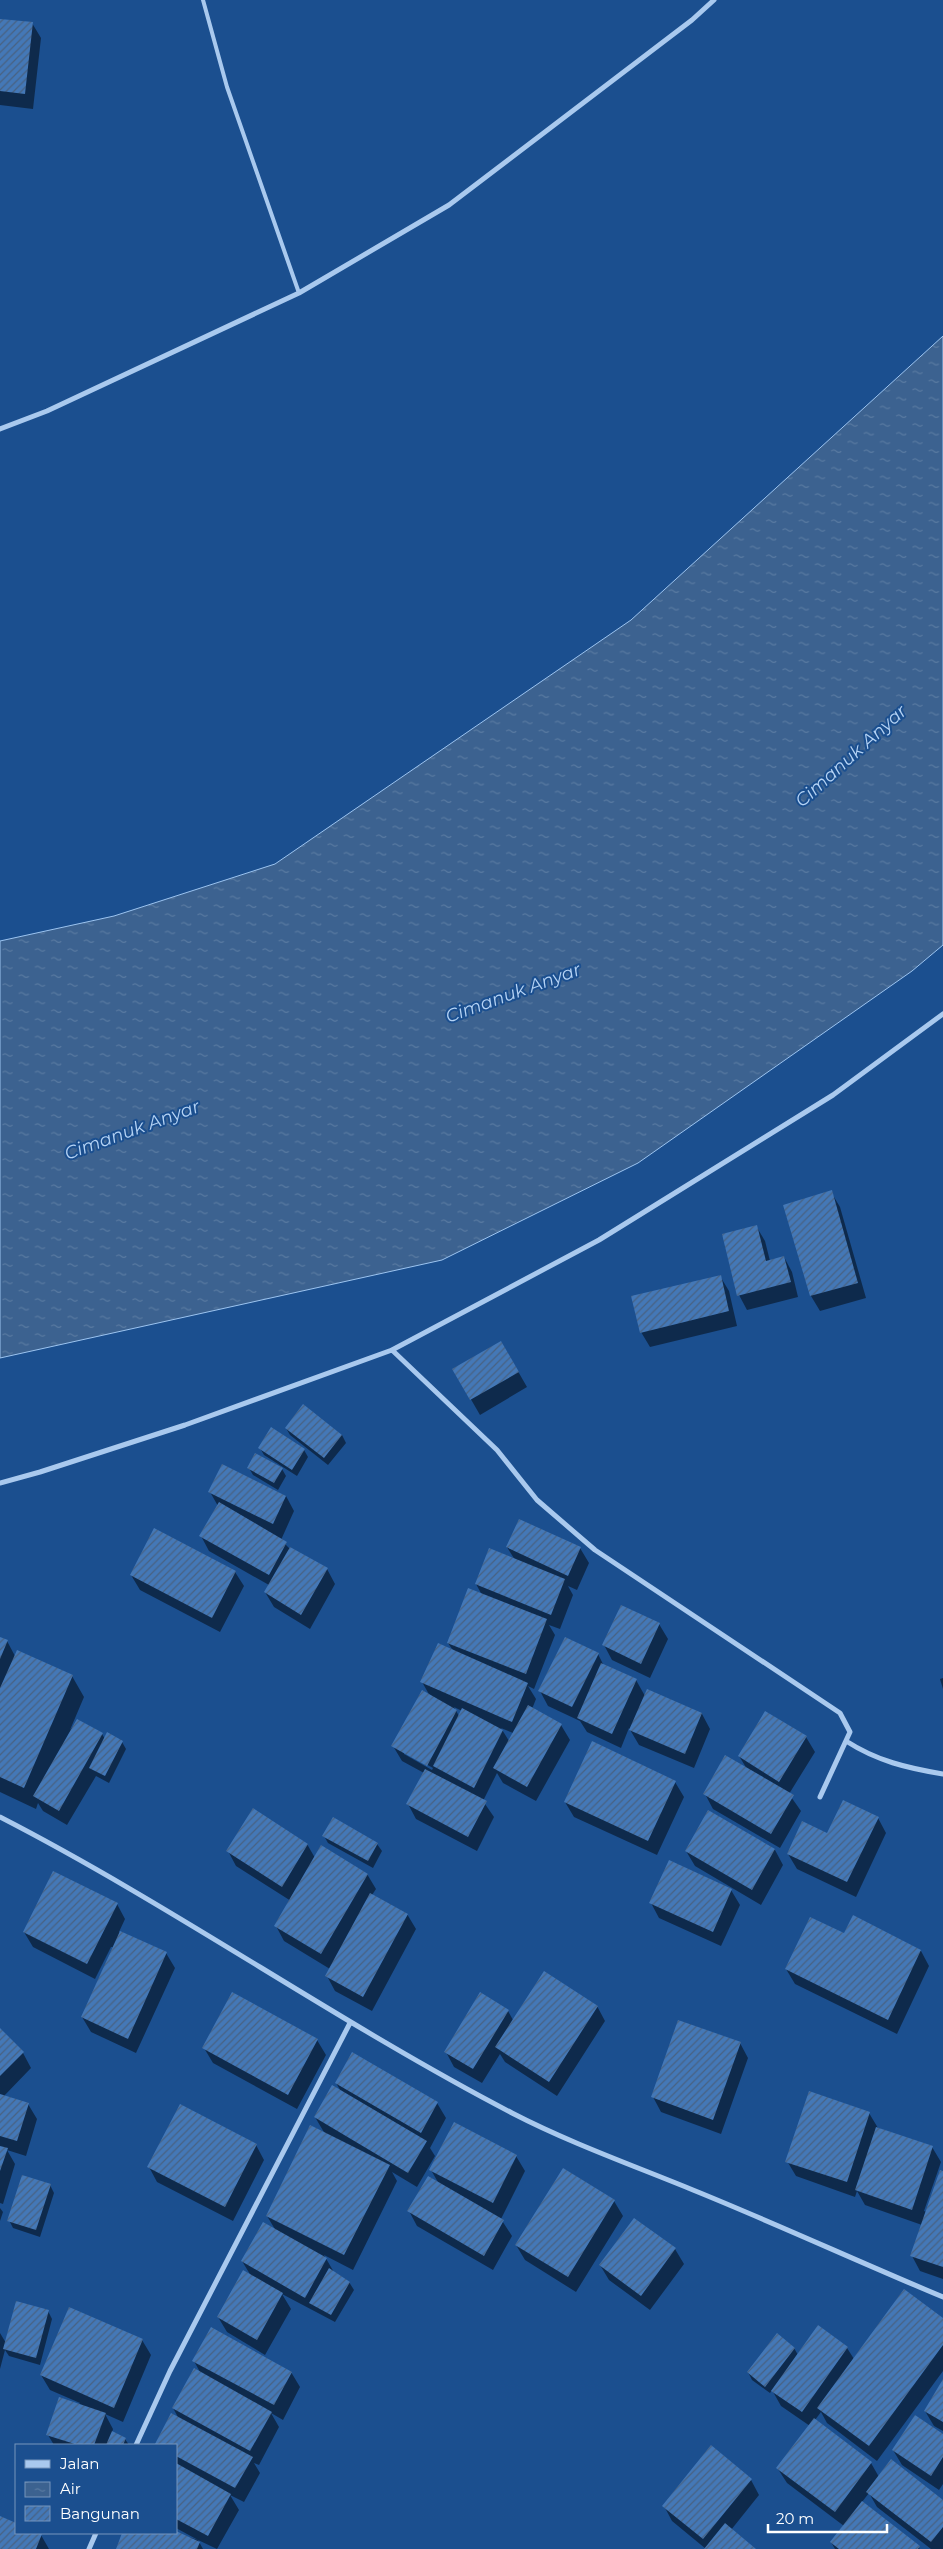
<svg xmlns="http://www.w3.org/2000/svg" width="943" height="2549" font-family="Montserrat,sans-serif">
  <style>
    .water { fill: url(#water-ripples); stroke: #9cc4f0 }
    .shadow { fill: #0007; fill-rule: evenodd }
    .building { fill: url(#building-hatch) }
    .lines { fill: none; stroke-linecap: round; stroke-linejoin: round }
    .lane { stroke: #a9c9ee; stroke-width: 4 }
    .street { stroke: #a9c9ee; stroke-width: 5 }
    .labels { text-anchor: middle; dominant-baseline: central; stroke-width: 4; stroke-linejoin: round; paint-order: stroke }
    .water-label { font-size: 18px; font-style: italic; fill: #b5d3f5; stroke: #1b4f8f }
  </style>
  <defs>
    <pattern id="water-ripples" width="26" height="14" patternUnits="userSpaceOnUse" patternTransform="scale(1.25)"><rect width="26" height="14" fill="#3c6290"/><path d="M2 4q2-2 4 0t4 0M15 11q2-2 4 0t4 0" fill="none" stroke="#597aa1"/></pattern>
    <pattern id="building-hatch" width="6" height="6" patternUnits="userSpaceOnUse" patternTransform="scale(1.25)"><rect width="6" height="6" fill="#4478b7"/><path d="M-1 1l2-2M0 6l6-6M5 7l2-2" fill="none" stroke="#486282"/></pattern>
  </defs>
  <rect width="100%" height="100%" fill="#1b4f8f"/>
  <!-- water -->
  <path class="water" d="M943,336V945L912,971L638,1163L442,1260L0,1358V941L114,916L275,864L631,620Z"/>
  <!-- shadow -->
  <path class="shadow" d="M0,20L32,23L41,38L33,109L0,105Z
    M831,1192L840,1207L866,1298L820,1311L811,1296L785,1206Z
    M756,1226L765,1241L770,1261L784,1257L792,1272L798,1297L747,1310L739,1295Z
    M720,1276L729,1291L737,1326L650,1347L641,1332Z
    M501,1342L527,1387L480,1415L454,1370Z
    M286,1428L342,1435L346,1443L328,1465L290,1435Z
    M260,1448L304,1450L308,1457L297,1476L264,1455Z
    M249,1468L282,1469L286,1476L278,1490L253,1475Z
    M210,1492L286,1496L294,1511L281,1540L289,1548L327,1569L335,1584L310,1629L274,1607L265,1592L269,1585L209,1551L201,1536L218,1506Z
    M507,1547L580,1548L589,1563L577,1590L568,1586L573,1595L560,1629L549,1625L555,1635L534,1689L528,1686L536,1699L532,1709L561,1725L570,1740L536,1801L503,1783L497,1773L483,1801L494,1817L477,1851L416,1819L408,1804L424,1773L402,1761L393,1746L430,1696L422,1682L454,1652L448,1643L482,1595L476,1584L515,1560ZM454,1707L462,1711L459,1716ZM501,1728L513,1733L509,1741ZM404,1752L433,1768L432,1770L404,1754Z
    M235,1572L244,1586L220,1632L140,1590L131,1575Z
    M659,1624L668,1639L650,1678L612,1660L604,1645Z
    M0,1638L7,1641L15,1656L72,1676L84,1697L70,1730L78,1720L102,1734L105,1739L122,1742L126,1749L109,1783L96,1776L67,1825L43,1811L38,1803L36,1809L0,1792Z
    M598,1654L604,1666L636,1680L645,1696L702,1714L710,1729L694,1768L639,1745L629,1728L621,1748L587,1732L580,1721L548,1706L540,1691Z
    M943,1678V1689L940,1679Z
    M806,1737L815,1752L789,1794L801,1811L780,1848L713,1809L705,1794L747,1769L739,1756Z
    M675,1782L684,1797L657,1855L574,1817L565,1802Z
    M709,1812L775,1850L783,1865L761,1905L695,1866L686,1851Z
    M878,1818L886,1833L856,1897L797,1869L788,1854L828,1835Z
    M324,1836L377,1844L382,1851L373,1868L328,1843Z
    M307,1844L315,1858L367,1874L376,1889L372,1895L407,1914L416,1929L372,2011L335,1991L327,1976L330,1969L284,1941L276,1926L291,1901L236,1866L228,1851Z
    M731,1890L740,1905L721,1946L659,1918L651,1903Z
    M117,1904L125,1919L119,1932L166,1953L175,1968L136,2053L91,2032L82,2017L113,1947H111L95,1979L33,1947L24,1932Z
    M845,1935L921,1951L929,1966L897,2034L795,1984L786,1969Z
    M597,2006L605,2021L557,2096L505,2062L500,2054L482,2083L454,2067L446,2052L508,2011L513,2020Z
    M0,2030L23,2053L31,2068L4,2096L28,2104L37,2119L26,2156L7,2150L15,2164L3,2204L0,2203Z
    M317,2040L326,2055L297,2109L213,2063L204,2048Z
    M740,2043L748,2058L721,2134L661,2112L653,2097Z
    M352,2054L437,2103L446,2118L430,2148L435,2156L417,2187L392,2172L397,2181L353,2270L324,2255L335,2274L349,2282L354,2290L335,2322L282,2294L291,2309L265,2355L227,2332L218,2317L251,2276L242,2261L276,2231L267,2216L325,2134L315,2117L342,2093L336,2083Z
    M869,2113L878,2128L932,2147L941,2162L924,2211L927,2212L943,2173V2279L920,2271L912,2256L922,2225L865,2205L857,2191L855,2197L796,2176L787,2161Z
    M256,2145L264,2160L233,2221L157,2182L149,2167Z
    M516,2156L525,2171L501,2219L512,2236L493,2270L417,2226L409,2211L439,2184L431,2170Z
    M564,2169L614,2201L623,2216L576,2292L525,2260L516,2245Z
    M50,2185L54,2193L40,2237L13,2228L9,2220Z
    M0,2208L3,2212L0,2221Z
    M634,2219L675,2249L684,2264L650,2310L609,2280L600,2265Z
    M48,2311L52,2319L40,2365L9,2356L5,2350L0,2369V2333L6,2343Z
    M943,2320V2371L877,2461L827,2423L821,2412L815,2420L871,2463L879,2477L943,2502V2549H931L877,2507L869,2493L862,2502L920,2549H835L831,2542L844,2526L787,2483L778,2469L810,2426L781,2406L772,2390L770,2393L752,2380L748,2372L794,2348L798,2355L847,2348L854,2359Z
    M142,2340L151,2355L123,2422L105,2414L113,2429L112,2433L125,2439L129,2445H54L48,2435L80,2403L50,2390L41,2375Z
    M194,2361L291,2372L300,2387L283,2420L271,2413L279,2427L259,2465L254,2463L260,2473L244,2502L230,2495L239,2510L217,2549L198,2540L203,2549H117L124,2533H176L198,2540L176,2528V2445L156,2444L172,2414L179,2419L173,2408L201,2374Z
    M943,2382V2431L934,2426L925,2411Z
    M943,2435V2484L939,2490L902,2465L893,2450Z
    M751,2480L759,2495L731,2530L754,2549H706L672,2521L664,2506Z
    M0,2518L16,2525V2533L41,2535L49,2549H0Z"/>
  <!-- building -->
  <path class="building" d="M0,19L33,22L25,94L0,91Z
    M832,1190L858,1283L810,1296L783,1205Z
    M757,1225L766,1261L784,1256L791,1282L737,1296L722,1234Z
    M721,1275L729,1311L640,1333L631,1296Z
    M501,1341L519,1372L470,1400L452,1369Z
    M303,1404L342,1435L324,1458L285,1428Z
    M271,1427L305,1449L292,1470L258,1448Z
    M255,1453L283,1468L274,1483L247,1468Z
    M222,1464L286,1496L273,1524L208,1492Z
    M219,1502L287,1542L269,1575L199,1536Z
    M519,1519L581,1547L568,1576L506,1547Z
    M154,1528L236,1571L212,1618L130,1575Z
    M290,1547L328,1568L301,1615L264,1592Z
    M489,1548L565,1579L551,1615L475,1584Z
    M468,1588L547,1619L526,1674L447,1643Z
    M621,1605L660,1623L641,1664L602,1645Z
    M0,1637L8,1640L0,1659Z
    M565,1637L599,1653L572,1707L538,1691Z
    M438,1643L528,1683L512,1722L420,1682Z
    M17,1650L73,1675L24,1788L0,1777V1688Z
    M601,1663L637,1679L612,1734L577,1718Z
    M647,1689L702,1713L685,1754L629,1730Z
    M422,1690L457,1710L427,1766L391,1746Z
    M528,1705L562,1724L527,1787L493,1768Z
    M462,1708L503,1730L474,1788L433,1766Z
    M765,1711L807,1736L779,1782L738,1756Z
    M77,1719L103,1733L59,1811L33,1796Z
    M107,1732L123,1741L105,1776L89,1768Z
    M592,1741L676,1781L648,1841L564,1802Z
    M725,1755L794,1795L771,1834L703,1794Z
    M425,1769L487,1801L468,1837L406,1804Z
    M843,1800L879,1817L847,1882L787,1854L802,1821L827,1833Z
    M253,1808L308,1844L282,1887L226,1851Z
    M708,1810L775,1849L752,1890L685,1851Z
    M333,1817L378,1843L368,1861L322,1836Z
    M321,1845L368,1874L321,1954L274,1926Z
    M669,1860L732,1889L713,1932L649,1903Z
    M53,1871L118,1903L87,1964L23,1932Z
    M370,1893L408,1914L363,1997L325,1976Z
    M853,1915L921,1950L888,2020L785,1969L810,1917L844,1933Z
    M120,1931L167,1952L128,2039L81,2017Z
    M544,1971L598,2006L549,2082L495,2047Z
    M232,1992L318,2039L288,2095L202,2048Z
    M480,1992L509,2010L473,2069L444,2052Z
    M678,2020L741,2042L713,2120L651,2097Z
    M0,2028L24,2052L0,2076Z
    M352,2052L438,2102L421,2133L335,2083Z
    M332,2085L427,2141L408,2173L314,2117Z
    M809,2091L870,2112L847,2182L785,2162Z
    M0,2094L29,2103L17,2141L0,2136Z
    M180,2104L257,2144L225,2207L147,2167Z
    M454,2122L517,2155L493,2203L429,2170Z
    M310,2125L390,2165L344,2255L266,2216Z
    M876,2127L933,2146L912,2210L855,2190Z
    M0,2146L8,2148L0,2171Z
    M563,2168L615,2200L568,2277L515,2245Z
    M940,2170L943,2171V2267L910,2256Z
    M22,2175L51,2184L36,2230L7,2221Z
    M428,2176L504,2220L484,2256L407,2211Z
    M634,2218L676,2248L641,2296L599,2265Z
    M263,2222L327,2258L305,2298L241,2261Z
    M329,2268L350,2282L331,2315L309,2303Z
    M243,2270L283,2293L257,2340L217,2317Z
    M904,2289L943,2318V2345L869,2446L817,2408Z
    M16,2301L49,2310L36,2358L3,2349Z
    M69,2307L143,2339L114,2408L40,2375Z
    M818,2325L848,2347L802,2412L771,2391Z
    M211,2327L292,2372L274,2405L192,2361Z
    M777,2333L795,2348L765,2387L747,2372Z
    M194,2368L272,2412L250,2451L172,2408Z
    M943,2379V2422L924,2411Z
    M59,2397L106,2413L94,2445H78L46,2435Z
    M171,2413L253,2457L235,2488L176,2456V2445L155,2444Z
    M915,2415L943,2434V2457L931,2476L892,2450Z
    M814,2418L872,2462L835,2512L776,2468Z
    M112,2431L126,2438L123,2445H106Z
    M711,2445L752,2479L703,2539L662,2506Z
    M891,2459L943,2500V2527L931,2542L866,2492Z
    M176,2463L231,2494L208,2536L176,2519Z
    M862,2501L920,2546L918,2549H839L830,2542Z
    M0,2516L16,2523V2533L42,2534L36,2549H0Z
    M725,2523L756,2549H704Z
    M176,2531L200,2542L197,2549H116L122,2533Z"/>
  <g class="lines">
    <!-- lane -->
    <path class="lane" d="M203,0L227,87L299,293"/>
    <!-- street -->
    <path class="street" d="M0,429L47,411L299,293L449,205L692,20L714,0
      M392,1350L497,1450L537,1500L595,1550L840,1713L850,1732L820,1797
      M0,1483L40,1472L185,1425L392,1350L599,1240L833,1095L943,1014
      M846,1741C877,1761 907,1768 943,1774
      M0,1817C175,1907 337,2022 512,2113C570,2143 632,2165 693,2190C777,2224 859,2262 943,2297
      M136,2445L170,2371L350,2023
      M89,2549L96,2533"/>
  </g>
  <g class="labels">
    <!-- water labels -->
    <g class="water-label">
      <text transform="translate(851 756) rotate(-42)">Cimanuk Anyar</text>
      <text transform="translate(513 993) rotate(-20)">Cimanuk Anyar</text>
      <text transform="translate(132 1130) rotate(-20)">Cimanuk Anyar</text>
    </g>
  </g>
  <!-- legend -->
  <rect x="15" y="2444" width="162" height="90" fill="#1b4f8f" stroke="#7695bc"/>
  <rect x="25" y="2460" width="25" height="8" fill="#a9c9ee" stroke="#7695bc"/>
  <text x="60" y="2469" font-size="15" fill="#ffffff">Jalan</text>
  <rect x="25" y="2482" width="25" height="15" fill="url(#water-ripples)" stroke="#7695bc"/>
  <text x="60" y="2494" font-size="15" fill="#ffffff">Air</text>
  <rect x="25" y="2506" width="25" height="15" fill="url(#building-hatch)" stroke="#7695bc"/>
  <text x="60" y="2519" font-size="15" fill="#ffffff">Bangunan</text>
  <!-- scale -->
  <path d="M768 2524v8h119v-8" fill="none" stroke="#ffffff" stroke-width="2.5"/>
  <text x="776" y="2524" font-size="15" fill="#ffffff" stroke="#1b4f8f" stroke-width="4" paint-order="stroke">20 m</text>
</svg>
